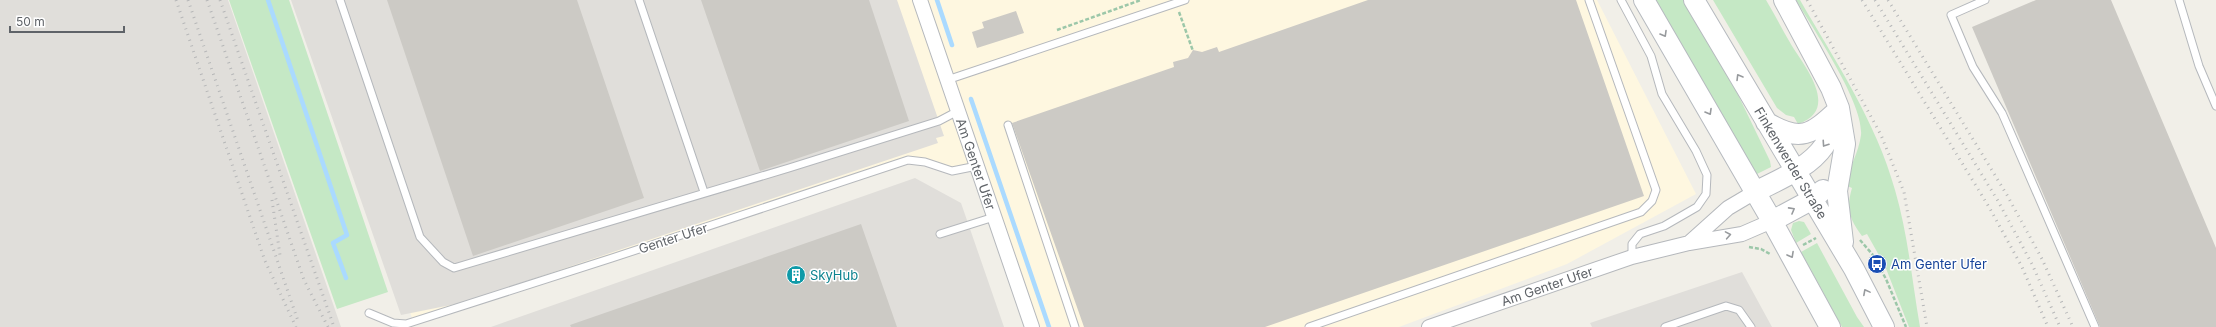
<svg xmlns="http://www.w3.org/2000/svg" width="2216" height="327" font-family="Inter,sans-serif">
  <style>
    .commercial { fill: #fef7e0 }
    .industrial { fill: #e0deda }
    .green { fill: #c5e8c5 }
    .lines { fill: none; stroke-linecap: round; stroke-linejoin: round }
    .stream { stroke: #aadaff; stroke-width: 4.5 }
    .building { fill: #cccac5 }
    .lane-casing { stroke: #b5b8bc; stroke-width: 9 }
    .street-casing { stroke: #b5b8bc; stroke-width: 16 }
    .secondary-casing { stroke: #b6babf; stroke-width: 22 }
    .path { stroke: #9cc7a9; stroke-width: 2.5; stroke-dasharray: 4 2; stroke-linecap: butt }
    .lane { stroke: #fff; stroke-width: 7 }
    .street { stroke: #fff; stroke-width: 14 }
    .secondary { stroke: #fff; stroke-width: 20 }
    .rail { stroke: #b6b7b8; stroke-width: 3; stroke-dasharray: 1 5; stroke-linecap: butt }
    .oneway { stroke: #979a9d }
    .labels { text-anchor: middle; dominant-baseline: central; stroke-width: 3; stroke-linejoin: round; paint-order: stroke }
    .street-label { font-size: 13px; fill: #5f6368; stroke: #fff }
    .transit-label { font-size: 13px; fill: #164399; stroke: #fff; text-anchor: start }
    .culture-label { font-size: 13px; fill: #0d838f; stroke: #fff; text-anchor: start }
  </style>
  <rect width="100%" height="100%" fill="#f1efe8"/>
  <!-- commercial -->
  <path class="commercial" d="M305,0H1597L1696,194L1567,264L1399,327H1032L977,167L955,169L922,166L906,161L412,318Z"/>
  <!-- industrial -->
  <path class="industrial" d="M0,0H228L341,327H0Z
    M291,0H897L944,136L936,138L938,143L461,303L401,315Z
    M915,178L961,203L1004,327H491Z
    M1742,272L1772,327H1592L1590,323Z"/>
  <!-- green -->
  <path class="green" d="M229,0H289L388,292L337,309Z
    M1656,0H1685L1728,74L1770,161L1771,167L1757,174L1753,170Z
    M1713,0H1766C1775,15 1783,31 1792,46C1806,68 1840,110 1798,124L1794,117L1786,115L1777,108Z
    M1796,0H1800C1835,61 1876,121 1895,190C1908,234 1912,281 1920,327H1909L1885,266L1867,234L1862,236C1849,219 1846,208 1852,188L1845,185C1849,168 1859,152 1861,135C1864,103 1813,29 1796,0Z
    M1799,221L1804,222L1811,234L1796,243L1791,230L1793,223Z
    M1817,243L1857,317L1864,327H1842L1801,252Z"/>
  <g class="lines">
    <!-- stream -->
    <path class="stream" d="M268,0L347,235L333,243L346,278
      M937,0L952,45
      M971,99L1049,327"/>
  </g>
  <!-- building -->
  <path class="building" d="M387,0H577L644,198L473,256Z
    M701,0H869L909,121L760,171Z
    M1368,0H1576L1644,196L1265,327H1084L1012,123L1174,67L1173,62L1188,58L1193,50L1202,52L1217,47L1219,52Z
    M2036,0H2111L2216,248V327H2100L1972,27Z
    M1016,11L1024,33L977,48L972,32L984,28L982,22Z
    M861,224L897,327H571L570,325Z"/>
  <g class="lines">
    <!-- lane casing -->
    <g class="lane-casing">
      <path id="lane" d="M340,0L420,237L443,262L454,268L789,168L939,121L958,111
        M639,0L704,192
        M1621,0L1651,56L1662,94L1696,151L1707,175L1706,194L1697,207L1664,226L1640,234L1632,244V257
        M1985,0L1951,15L1973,67L2002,113L2095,327
        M2179,0L2199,66L2216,106
        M947,80L1185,0
        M1008,125L1075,327
        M940,234L994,217
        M369,313L393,323L406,324L612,258L908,160L925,162L952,171L977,166
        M1309,327L1641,212L1652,201L1656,190L1589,0
        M1665,327L1726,306L1739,310L1751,327"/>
    </g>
    <!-- street casing -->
    <g class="street-casing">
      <path id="street" d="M920,0L1032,327
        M1689,243L1728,208L1755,192
        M1429,327L1632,257L1689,243L1742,234L1772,221"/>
    </g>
    <!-- secondary casing -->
    <g class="secondary-casing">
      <path id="secondary" d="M1644,0L1772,221L1830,327
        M1694,0L1854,269L1884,327
        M1784,0L1831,88L1839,108L1845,144L1837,191L1843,242
        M1766,122C1801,143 1811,135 1839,109
        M1755,192C1778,180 1809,168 1824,146C1832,135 1835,121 1839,109
        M1772,221L1813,199L1823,190"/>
    </g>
    <!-- path -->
    <path class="path" d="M1179,12L1193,51
      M1057,30L1141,0
      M1860,240L1873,255L1886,279L1906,327
      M1803,245L1816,238
      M1749,247L1761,249L1770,254"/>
    <!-- lane -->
    <use href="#lane" class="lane"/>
    <!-- street -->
    <use href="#street" class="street"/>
    <!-- secondary -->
    <use href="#secondary" class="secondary"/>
    <!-- rail -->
    <path class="rail" d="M176,0L265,261L296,327
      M188,0L298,321
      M207,0L304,280L328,327
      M220,0L334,327
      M1807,0L1881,135L1904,192L1927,327
      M1862,0L1989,207L2022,267L2048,327
      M1875,0L1998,201L2032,264L2060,327
      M1888,0L2007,195L2042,259L2073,327
      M272,200L280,255"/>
  </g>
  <!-- one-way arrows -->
  <defs><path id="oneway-chevron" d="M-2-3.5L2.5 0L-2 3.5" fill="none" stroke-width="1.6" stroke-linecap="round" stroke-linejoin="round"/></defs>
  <g class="oneway">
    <use href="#oneway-chevron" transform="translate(1664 34) rotate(60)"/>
    <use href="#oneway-chevron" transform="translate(1739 77) rotate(-121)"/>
    <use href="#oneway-chevron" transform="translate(1709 112) rotate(60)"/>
    <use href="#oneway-chevron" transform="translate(1825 144) rotate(124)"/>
    <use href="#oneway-chevron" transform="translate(1792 210) rotate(-29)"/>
    <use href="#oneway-chevron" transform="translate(1728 235) rotate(-10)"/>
    <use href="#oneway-chevron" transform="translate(1791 255) rotate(61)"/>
    <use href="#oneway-chevron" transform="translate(1866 292) rotate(-118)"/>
  </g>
  <!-- icons -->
  <defs>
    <g id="bus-disc" transform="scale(1)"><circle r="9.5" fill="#1a4fb4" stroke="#fff"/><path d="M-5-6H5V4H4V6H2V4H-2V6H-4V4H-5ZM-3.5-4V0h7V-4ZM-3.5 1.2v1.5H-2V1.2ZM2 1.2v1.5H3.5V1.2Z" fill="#fff"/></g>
    <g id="building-disc" transform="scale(1)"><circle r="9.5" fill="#0f9aa8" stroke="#fff"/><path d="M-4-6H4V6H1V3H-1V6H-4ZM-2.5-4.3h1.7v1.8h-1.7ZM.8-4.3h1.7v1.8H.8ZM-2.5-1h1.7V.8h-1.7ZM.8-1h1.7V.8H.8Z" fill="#fff"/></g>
  </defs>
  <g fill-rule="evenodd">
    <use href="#bus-disc" x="1877" y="264"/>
    <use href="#building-disc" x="796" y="275"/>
  </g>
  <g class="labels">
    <!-- street labels -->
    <g class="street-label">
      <text transform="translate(1791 163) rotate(59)">Finkenwerder Straße</text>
      <text transform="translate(976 164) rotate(71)">Am Genter Ufer</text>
      <text transform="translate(673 238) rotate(-18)">Genter Ufer</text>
      <text transform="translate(1547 286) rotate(-19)">Am Genter Ufer</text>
    </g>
    <!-- transit labels -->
    <g class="transit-label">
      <text x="1891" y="264">Am Genter Ufer</text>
    </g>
    <!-- culture labels -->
    <g class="culture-label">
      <text x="810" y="275">SkyHub</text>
    </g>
  </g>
  <!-- scale -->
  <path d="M10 26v6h114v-6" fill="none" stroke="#5f6368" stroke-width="2"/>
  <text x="16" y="26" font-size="12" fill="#5f6368" stroke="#ffffff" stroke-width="3" paint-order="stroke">50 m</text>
</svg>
